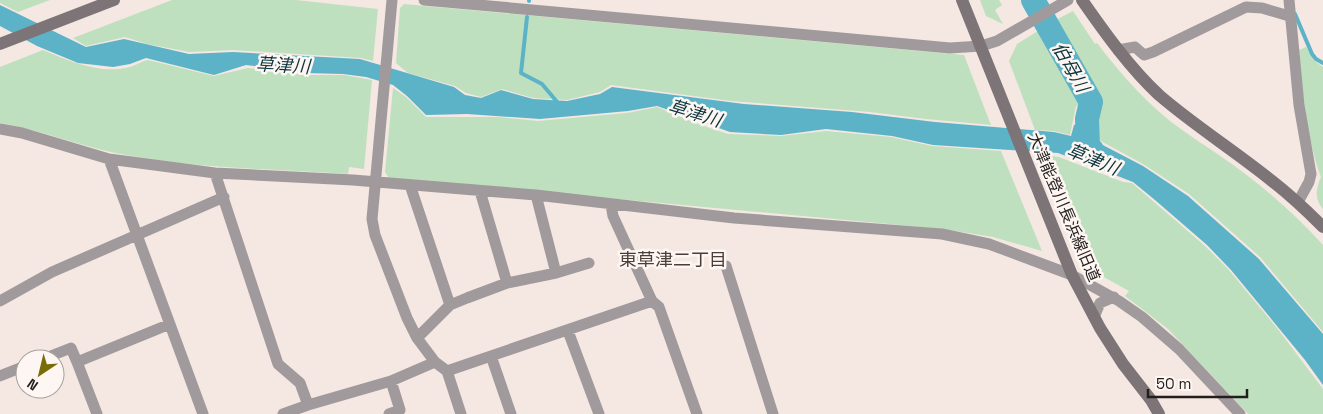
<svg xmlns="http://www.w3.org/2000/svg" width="1323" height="414" font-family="'Space Grotesk','Noto Sans JP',sans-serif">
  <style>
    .green { fill: #bfe0be }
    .water { fill: #5cb3c7 }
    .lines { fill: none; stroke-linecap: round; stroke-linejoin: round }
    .stream { stroke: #5cb3c7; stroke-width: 4 }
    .river { stroke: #5cb3c7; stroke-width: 24 }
    .street { stroke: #a09a9d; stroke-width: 11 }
    .secondary { stroke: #7c7477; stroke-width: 12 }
    .labels { text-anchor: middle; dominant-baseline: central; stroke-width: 5; stroke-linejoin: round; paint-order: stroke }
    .street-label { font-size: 16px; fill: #221e1c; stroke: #fef6f2 }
    .water-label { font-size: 18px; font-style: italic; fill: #0a353e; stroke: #fef6f2 }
    .neighbourhood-label { font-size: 18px; fill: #493e39; stroke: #fef6f2 }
  </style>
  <rect width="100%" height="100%" fill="#f5e7e1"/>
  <!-- green -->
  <path class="green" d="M0,0H50L18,12L0,3Z
    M172,0H296L378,9L373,61L361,58L233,50L189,52L147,44L125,37L86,46L73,38Z
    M980,0H999L1002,5L995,10L1003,24L986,16Z
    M404,4L964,55L991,125L926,119L870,112L731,101L611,85L600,92L567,100L533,98L502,89L481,97L466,93L455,86L408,73L396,63L400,8Z
    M1073,11L1095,44L1097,43C1117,69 1138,94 1164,116C1184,133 1207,146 1229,162C1263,186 1295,214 1323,245V332L1260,257L1189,194L1143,164L1099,140C1093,126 1087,114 1098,101L1092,89L1052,22Z
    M1046,26L1054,47L1055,55L1079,88L1083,102L1076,106L1070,135L1054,131L1035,130L1009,61L1017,44Z
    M1306,47L1316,62L1323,67V209C1314,199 1316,188 1321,177C1306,137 1303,92 1299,50Z
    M43,50C69,61 101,75 130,67C137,65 141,61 148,60L214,76L248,68L305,75H344L372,80L364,169L349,167L348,174C277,169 203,169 132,156C87,149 45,131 0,123V67Z
    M393,88L406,97L426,117H499L538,121L627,113L657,107L698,124L728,134L781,136L826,131L891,137L932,146L1001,151L1042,251L993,237L943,229L389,178L385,172Z
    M1045,155L1059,157L1123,182L1132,183L1205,246L1228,269L1277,328L1323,389V414H1248L1168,329L1125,296L1129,291L1091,270Z"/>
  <!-- water -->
  <path class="water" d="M0,5L86,47L124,39L189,54L233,52L360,59L454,87L465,95L481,98L501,90L533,99L567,101L600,94L612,87L744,104L852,112L935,122L1054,132L1071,136L1074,125L1087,119L1097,142L1143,166L1188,196L1259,259L1323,334V385L1305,360L1231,270L1207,245L1155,200L1133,182L1058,153L933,145L892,136L826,129L781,135L730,132L657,106L628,111L540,119L467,114L426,115L407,96L393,85L366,77L343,74L305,73L246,65L214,75L146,58L130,64L113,67L78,63L37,46L0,26Z"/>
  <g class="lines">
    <!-- stream -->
    <path class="stream" d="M529,1V0
      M1295,14L1312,54L1316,59L1323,63
      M527,17L521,73L542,84L558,103"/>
    <!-- river -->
    <path class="river" d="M1033,0L1091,102L1087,119L1088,147L1092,150"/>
    <!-- street -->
    <path class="street" d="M392,0L372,219L375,235L407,318L417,338L435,362L447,371L461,414
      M424,0L950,48L981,46L997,41L1068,0
      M1289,0L1299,105L1311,174L1309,182L1298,202
      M1118,50L1135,47L1144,55L1153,52L1246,7L1262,8L1289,16
      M0,129L22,133L109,159L215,173L353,180L536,195L734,218L942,234L989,244L1072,275L1119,301L1142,317L1179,349L1240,414
      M109,159L203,414
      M215,173L278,364L300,383L308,405
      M410,185L450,305
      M480,191L507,283
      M536,195L556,273
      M611,205L613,216L652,301L659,307L697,414
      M726,266L773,414
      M0,301L52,272L224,197
      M1094,317L1100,303L1114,297
      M568,331L599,414
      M417,338L450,305L467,298L507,283L556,273L589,263
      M491,356L511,414
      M43,359L71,348L77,362L170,324
      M77,362L97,414
      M447,371L652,301
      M0,376L25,366
      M283,414L308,405L391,381L435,362
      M389,414L400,410L391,381"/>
    <!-- secondary -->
    <path class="secondary" d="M962,0L1072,275L1100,328L1123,364L1151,400L1159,414
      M1082,0C1105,33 1130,68 1159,95C1195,126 1235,151 1272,181C1290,195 1307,211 1323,227
      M0,44L114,0"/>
  </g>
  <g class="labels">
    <!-- street labels -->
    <g class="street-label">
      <text transform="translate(1064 207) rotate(67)">大津能登川長浜線旧道</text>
    </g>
    <!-- water labels -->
    <g class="water-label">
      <text transform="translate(283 65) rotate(3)">草津川</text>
      <text transform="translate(1071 67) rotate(60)">伯母川</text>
      <text transform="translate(695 113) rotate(17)">草津川</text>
      <text transform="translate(1093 159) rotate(22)">草津川</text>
    </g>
    <!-- neighbourhood labels -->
    <g class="neighbourhood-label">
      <text x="673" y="259">東草津二丁目</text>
    </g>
  </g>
  <!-- north arrow -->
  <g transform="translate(40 374) rotate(215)"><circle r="24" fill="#fef6f2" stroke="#a6a09c"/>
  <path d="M0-4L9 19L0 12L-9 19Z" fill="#796c06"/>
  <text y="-8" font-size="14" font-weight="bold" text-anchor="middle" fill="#221e1c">N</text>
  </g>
  <!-- scale -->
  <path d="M1148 389v8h99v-8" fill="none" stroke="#221e1c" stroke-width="2.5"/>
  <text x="1156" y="389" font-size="15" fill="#221e1c" stroke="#fef6f2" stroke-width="4" paint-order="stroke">50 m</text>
</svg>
